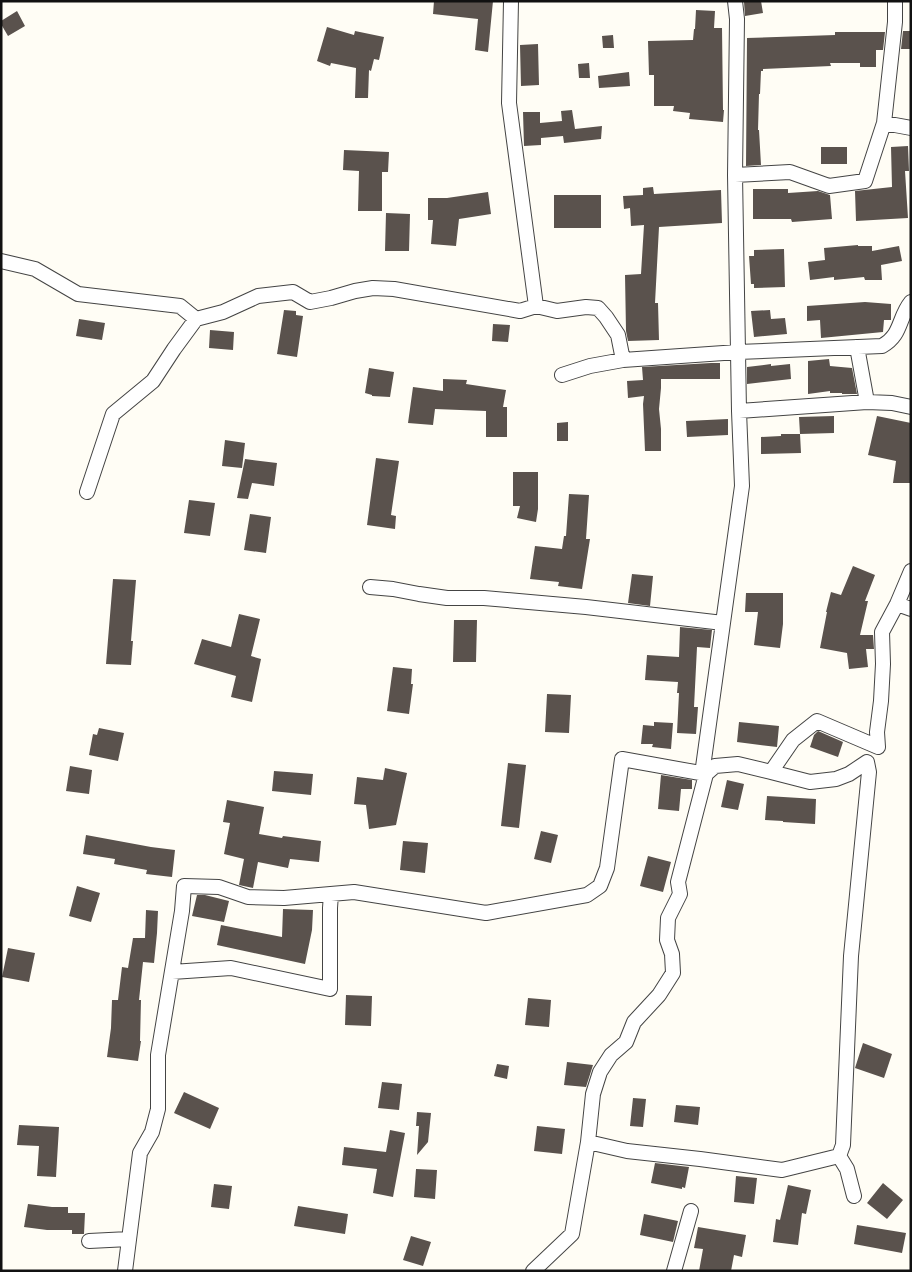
<svg xmlns="http://www.w3.org/2000/svg" width="912" height="1272" font-family="'Zilla Slab',serif">
  <style>
    .building { fill: #5a524d }
    .lines { fill: none; stroke-linecap: round; stroke-linejoin: round }
    .minor-casing { stroke: #444; stroke-width: 16 }
    .minor { stroke: #fff; stroke-width: 14 }
  </style>
  <rect width="100%" height="100%" fill="#fffdf5"/>
  <!-- building -->
  <path class="building" d="M434,1H493L488,52L475,50L478,19L433,14Z
    M761,1L763,13L745,16L744,2Z
    M696,10L715,11L714,28H722L723,110H724L723,122L689,119L690,113L673,111L674,106H654V75H649L648,41L693,40L694,29H695Z
    M17,11L25,26L8,36L1,24V21Z
    M327,27L354,35L355,31L384,37L379,60L374,59L371,71L369,70L368,98H355L356,68L331,63L330,66L317,61Z
    M903,31H911V49H901Z
    M835,32H885L883,50H876V67H860V63H830L831,66L763,69V71H761L760,94H759L758,130H759L761,165L746,166L747,38L835,35Z
    M613,35L614,48H603L602,36Z
    M538,44L539,85L521,86L520,45Z
    M589,63L590,78H579L578,64Z
    M629,72L630,86L599,88L598,76Z
    M572,110L575,129L602,126L601,139L564,143L563,136L541,138V145L524,146L523,112H540V123L562,121L561,111Z
    M908,146L909,171H905L908,218L856,221L855,191L892,187L891,147Z
    M821,147H847V164H821Z
    M344,150L389,152L388,172H382V211H358L359,171L343,170Z
    M653,187L654,194L721,190L722,223L659,227L655,303H658L659,340L628,341L626,331L625,275L641,274L644,225L631,226L630,208L624,209L623,196L643,195V188Z
    M753,189H788V193L818,191L830,195L832,219L792,222L791,219H753Z
    M488,192L491,214L459,219L456,246L431,244L433,220H428V198H447Z
    M554,195H601V228H554Z
    M386,213L410,214L409,251H385Z
    M858,245V246H872V251L899,246L902,261L881,265L882,280H865L864,277L834,280V277L810,280L808,262L825,260L824,248Z
    M784,249L785,287L754,288V284H751L749,256H754V250Z
    M865,302L891,304V320H884L883,332L821,338L820,320L807,321V306Z
    M284,310L296,311V315L303,316L297,357L277,354Z
    M770,310L771,319L785,318L787,334L754,337L751,311Z
    M79,319L105,323L102,340L76,336Z
    M493,324L510,325L508,342L492,341Z
    M210,330L234,332L233,350L209,348Z
    M829,359L830,366L852,368L857,394H842V393H830V391L808,394V361Z
    M711,363H720V379H661V388L659,409L661,429V451H645L643,404L644,396L628,398L627,381L643,380L642,367Z
    M771,364V366L790,364L791,379L747,384V367Z
    M369,368L394,372L390,397L372,396V395L365,393Z
    M443,379L467,380L466,384L506,390L503,407H507V437H486V411L435,409L433,425L408,423L413,387L443,391Z
    M834,416V433L800,434L799,417Z
    M877,416L911,423V483H893L896,461L868,455Z
    M728,419V435L687,437L686,421Z
    M568,422V441H557V423Z
    M781,434H800L801,453L761,454V437L781,436Z
    M225,440L245,443L242,468L222,466Z
    M376,458L399,461L391,515L396,516L395,529L367,525Z
    M245,459L277,463L274,486L252,483L248,499L237,498Z
    M513,472H538V509L536,522L517,518L520,506H513Z
    M569,494L589,495L586,539H590L582,589L558,586L559,582L530,579L535,546L562,549L564,536H566Z
    M189,500L215,503L210,536L184,533Z
    M250,514L271,517L266,553L244,550Z
    M853,566L875,575L865,601H868L860,635H873L874,649H866L868,667L849,669L847,653L820,648L827,612H826L831,592L841,595Z
    M632,574L653,576L650,606L628,603Z
    M113,579L136,580L131,641H133L131,665L106,664Z
    M746,593H783V624L780,648L754,645L758,612H745Z
    M239,614L260,619L251,656L261,659L252,702L231,697L236,676L194,664L202,639L231,647Z
    M454,620H477L476,662H453Z
    M680,627L712,630L710,648L697,647L694,707H698L696,734L677,733L679,693H677L678,682L645,680L647,655L679,657Z
    M393,667L412,669L411,684H413L409,714L387,711Z
    M547,694L571,695L569,733L545,732Z
    M654,722L673,723L671,749L652,747L653,744H641L643,725L654,726Z
    M739,722L779,726L777,747L737,742Z
    M99,728L124,733L118,761L89,755L93,734L97,735Z
    M818,731L843,742L838,757L810,747L814,735Z
    M508,763L526,765L519,828L501,826Z
    M70,766L92,770L89,794L66,791Z
    M385,768L407,773L396,825L369,829L366,805L354,804L357,777L383,780Z
    M274,771L313,774L311,795L272,791Z
    M661,775L692,780V789H681L679,811L658,809Z
    M727,780L744,784L738,810L721,807Z
    M767,796L816,799L815,824L783,822V821L765,820Z
    M227,800L264,807L259,834L282,838L283,836L321,841L319,862L290,859L288,868L258,862L253,888L239,885L244,859L224,854L230,823L223,822Z
    M541,831L558,835L551,863L534,859Z
    M86,835L151,847L175,850L172,877L146,874L147,870L114,864L115,859L83,854Z
    M403,841L428,843L425,873L400,870Z
    M648,856L671,862L663,892L640,886Z
    M77,886L100,893L91,922L69,916Z
    M197,895H205L229,901L224,922L192,916Z
    M283,909L313,910L312,930L305,964L217,945L221,925L282,937Z
    M146,910L158,911L157,933L154,963L143,962L139,1000H141L140,1041H141L138,1061L107,1057L111,1028L112,1000H118L122,967L128,968L133,938H145Z
    M8,948L35,953L29,982L2,977Z
    M346,995L372,996L371,1026L345,1025Z
    M528,998L551,1000L549,1027L525,1025Z
    M863,1043L892,1054L884,1078L855,1068Z
    M567,1062L593,1065L586,1087L564,1085Z
    M497,1064L509,1066L507,1079L494,1076Z
    M382,1082L402,1084L399,1110L378,1108Z
    M184,1092L219,1108L210,1129L174,1113Z
    M633,1098L646,1099L643,1127L630,1126Z
    M676,1105L700,1107L698,1125L674,1122Z
    M417,1112L431,1113L428,1142L417,1155L419,1126H416Z
    M19,1125L59,1127L56,1177L37,1176L39,1146L17,1145Z
    M537,1126L565,1129L562,1154L534,1151Z
    M390,1130L405,1133L393,1197L373,1193L377,1169L342,1165L344,1147L386,1152Z
    M655,1163L689,1167L685,1188L682,1187V1189L651,1183Z
    M416,1169L437,1170L435,1199L414,1197Z
    M736,1176L757,1178L754,1204L734,1202Z
    M883,1183L903,1200L887,1219L867,1203Z
    M214,1184L232,1186L229,1209L211,1207Z
    M788,1185L811,1190L806,1214L802,1213L798,1245L773,1242L776,1219L780,1220Z
    M28,1204L52,1207H68V1213H85L84,1234H72V1230H47L24,1227Z
    M298,1206L348,1214L345,1234L294,1226Z
    M644,1214L678,1221L673,1242L640,1235Z
    M857,1225L906,1233L902,1253L854,1244Z
    M698,1227L746,1235L742,1257L734,1255L731,1271H699L703,1249L694,1248Z
    M411,1236L431,1242L423,1266L403,1260Z"/>
  <g class="lines">
    <!-- minor casing -->
    <g class="minor-casing">
      <path id="minor" d="M511,1L509,103L536,306
        M735,1L737,19L735,175L739,411L742,486L703,767L706,774L715,766L738,764L771,772L793,740L817,721L878,747L877,732L881,701L883,664L882,632L897,604L911,571
        M884,123L895,22V1
        M735,175L790,172L829,186L865,181L884,123L911,128
        M1,261L35,269L78,294L180,306L196,319
        M857,347L867,402
        M562,375L590,366L623,360L738,352L882,346C902,335 898,318 911,302
        M739,411L867,402L892,403L911,407
        M87,492L113,414L153,381L174,349L196,319L223,312L258,296L293,292L310,302L331,298L355,291L373,288L394,289L520,311L536,306L557,311L586,307L598,308L606,317L618,335L623,360
        M370,587L393,589L419,594L447,598H484L586,607L723,623
        M897,604L911,609
        M771,772L810,782L836,779L849,774L867,762L869,772L851,956L843,1145L839,1156
        M172,972L231,968L330,989V908L331,894
        M588,1142L627,1151L700,1159L782,1170L839,1156
        M839,1156L847,1169L854,1196
        M89,1241L129,1239
        M125,1271L140,1153L152,1132L158,1109V1055L182,911L184,886L219,887L248,897L284,898L354,892L486,913L587,895L600,886L607,868L622,759L706,774L678,882L680,894L668,918L667,940L672,954L673,973L659,995L634,1022L626,1042L611,1055L600,1072L593,1094L588,1142L572,1234L533,1271
        M674,1271L691,1211"/>
    </g>
    <!-- minor -->
    <use href="#minor" class="minor"/>
  </g>
  <!-- border -->
  <rect width="912" height="1272" fill="none" stroke="#111111" stroke-width="5"/>
</svg>
